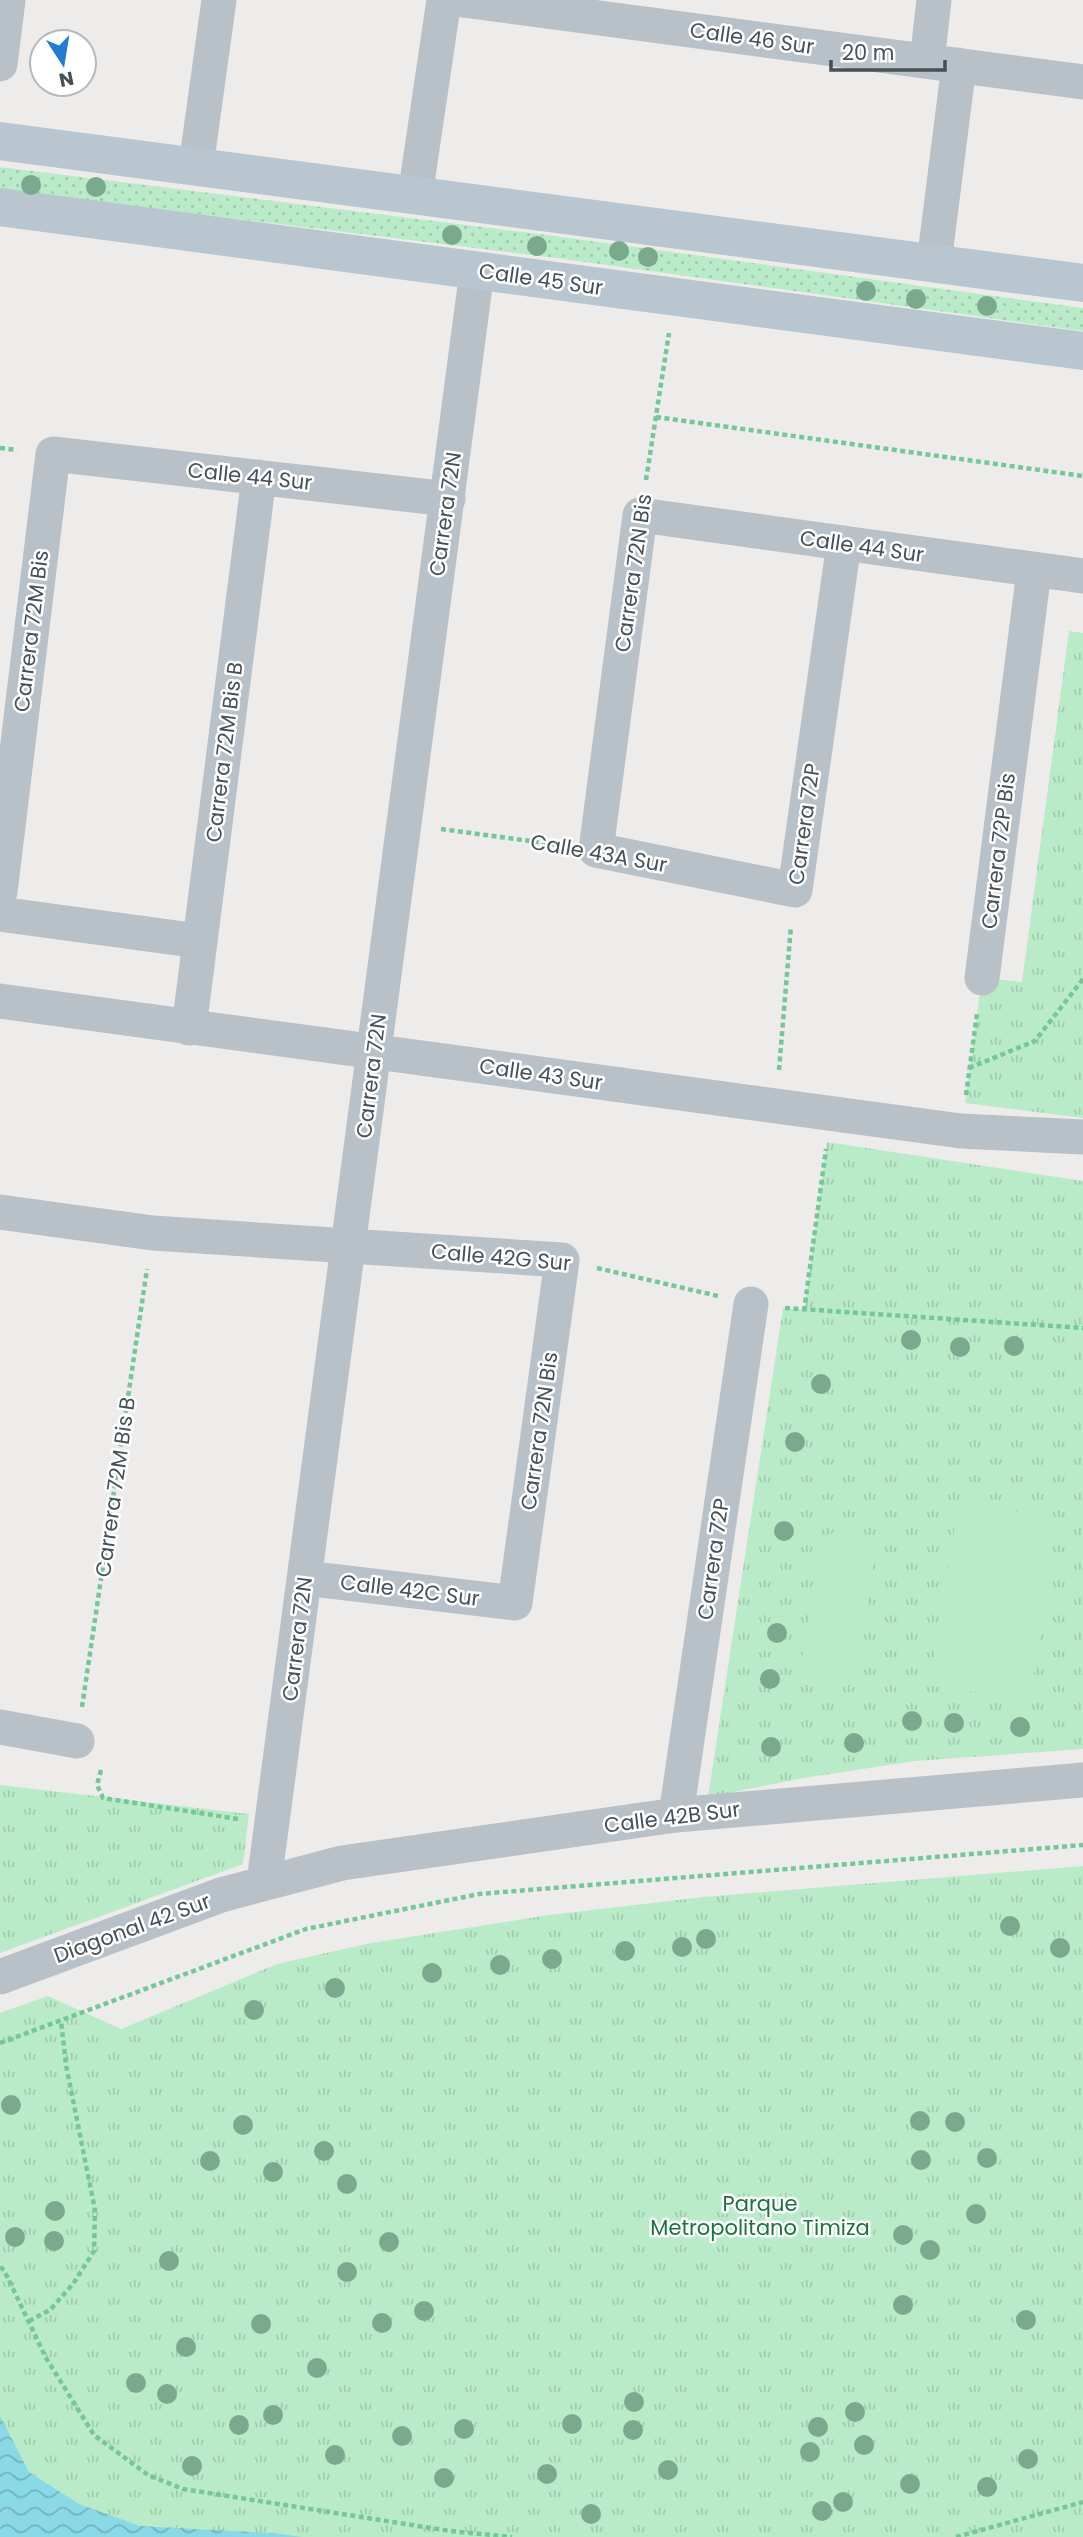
<svg xmlns="http://www.w3.org/2000/svg" width="1083" height="2537" font-family="Poppins,sans-serif">
  <style>
    .grass { fill: url(#grass-dots) }
    .park { fill: url(#park-tufts) }
    .pitch { fill: #baebc9 }
    .water { fill: url(#water-waves) }
    .lines { fill: none; stroke-linecap: round; stroke-linejoin: round }
    .path { stroke: #75c798; stroke-width: 4.5; stroke-dasharray: 5 3.5; stroke-linecap: butt }
    .street { stroke: #b7c1c7; stroke-width: 35 }
    .secondary { stroke: #b9c5cf; stroke-width: 38 }
    .tree { fill: #7aa98d }
    .labels { text-anchor: middle; dominant-baseline: central; stroke-width: 5; stroke-linejoin: round; paint-order: stroke }
    .street-label { font-size: 21px; fill: #455057; stroke: #fff }
    .park-label { font-size: 21px; fill: #1b7340; stroke: #fff }
  </style>
  <defs>
    <pattern id="grass-dots" width="8" height="8" patternUnits="userSpaceOnUse" patternTransform="scale(1.75)"><rect width="8" height="8" fill="#baebc9"/><path d="M2 2h.1M6 6h.1" fill="none" stroke="#a1cbaf" stroke-width="1.8" stroke-linecap="round"/></pattern>
    <pattern id="park-tufts" width="24" height="20" patternUnits="userSpaceOnUse" patternTransform="scale(1.75)"><rect width="24" height="20" fill="#baebc9"/><path d="M3 7l-1-3M5 7V3M7 7l1-3M15 17l-1-3M17 17v-4M19 17l1-3" fill="none" stroke="#a1cbaf"/></pattern>
    <pattern id="water-waves" width="16" height="10" patternUnits="userSpaceOnUse" patternTransform="scale(1.75)"><rect width="16" height="10" fill="#89dae6"/><path d="M0 5q4-4 8 0t8 0" fill="none" stroke="#72b3bd"/></pattern>
  </defs>
  <rect width="100%" height="100%" fill="#eeebeb"/>
  <!-- grass -->
  <path class="grass" d="M0,167L547,235L1083,308V331L556,258L0,190Z"/>
  <!-- park -->
  <path class="park" d="M1069,631L1083,633V1118L965,1103L982,978L1022,982Z
    M827,1142L1083,1181V1749L915,1761L804,1778L708,1797L783,1308L804,1310Z
    M0,1785L249,1814L243,1864L0,1953Z
    M1083,1866V2537H0V2013L48,1996L121,2029L277,1964L371,1943L549,1915L704,1897Z"/>
  <!-- pitch -->
  <path class="pitch" d="M958,1503L1056,1517L1030,1699L931,1686Z
    M850,1528C866,1535 873,1543 874,1560L858,1665C850,1695 809,1698 803,1665C801,1653 805,1639 807,1627C811,1602 814,1577 818,1552C825,1536 832,1530 850,1528Z"/>
  <!-- water -->
  <path class="water" d="M0,2416L29,2472L79,2504L140,2526L272,2533L303,2537H0Z"/>
  <g class="lines">
    <!-- path -->
    <path class="path" d="M656,417L1083,476
      M0,448L17,450
      M646,480L669,333
      M441,829L560,845
      M969,1068L1035,1041L1083,979
      M779,1070L791,926
      M966,1095L977,1014
      M597,1268L718,1296
      M785,1308L1083,1328
      M804,1311L826,1149
      M82,1707L147,1269
      M101,1770L97,1785L103,1798L238,1819
      M0,2043L306,1929L479,1894L1083,1845
      M0,2267L4,2270L46,2358L94,2435L148,2475L183,2489L450,2531L512,2537
      M29,2321L50,2310L73,2284L94,2251L95,2210L66,2065L61,2021
      M956,2537L1083,2502"/>
    <!-- street -->
    <path class="street" d="M463,0L1083,82
      M927,61L934,0
      M0,64L8,0
      M196,166L219,0
      M415,196L444,0
      M934,263L959,65
      M844,543L795,890L596,850L640,515L1083,576
      M0,892L53,454L448,499
      M0,914L199,941
      M982,978L1034,571
      M0,1001L961,1131L1083,1137
      M189,1028L259,477
      M0,1212L153,1233L562,1260L515,1603L305,1578
      M0,1727L77,1741
      M676,1815L751,1304
      M264,1882L477,271
      M0,1977L221,1895L342,1863L676,1815L1083,1780"/>
    <!-- secondary -->
    <path class="secondary" d="M0,141L1083,283
      M0,207L1083,351"/>
  </g>
  <!-- trees -->
  <g class="tree">
    <circle cx="31" cy="185" r="10"/>
    <circle cx="96" cy="187" r="10"/>
    <circle cx="452" cy="235" r="10"/>
    <circle cx="537" cy="246" r="10"/>
    <circle cx="619" cy="251" r="10"/>
    <circle cx="648" cy="257" r="10"/>
    <circle cx="866" cy="291" r="10"/>
    <circle cx="916" cy="299" r="10"/>
    <circle cx="987" cy="306" r="10"/>
    <circle cx="911" cy="1340" r="10"/>
    <circle cx="1014" cy="1346" r="10"/>
    <circle cx="960" cy="1347" r="10"/>
    <circle cx="821" cy="1384" r="10"/>
    <circle cx="795" cy="1442" r="10"/>
    <circle cx="784" cy="1531" r="10"/>
    <circle cx="777" cy="1633" r="10"/>
    <circle cx="770" cy="1679" r="10"/>
    <circle cx="912" cy="1721" r="10"/>
    <circle cx="954" cy="1723" r="10"/>
    <circle cx="1020" cy="1727" r="10"/>
    <circle cx="854" cy="1743" r="10"/>
    <circle cx="771" cy="1747" r="10"/>
    <circle cx="1010" cy="1926" r="10"/>
    <circle cx="706" cy="1939" r="10"/>
    <circle cx="682" cy="1947" r="10"/>
    <circle cx="1060" cy="1948" r="10"/>
    <circle cx="625" cy="1951" r="10"/>
    <circle cx="552" cy="1959" r="10"/>
    <circle cx="500" cy="1965" r="10"/>
    <circle cx="432" cy="1973" r="10"/>
    <circle cx="335" cy="1988" r="10"/>
    <circle cx="254" cy="2010" r="10"/>
    <circle cx="11" cy="2105" r="10"/>
    <circle cx="920" cy="2121" r="10"/>
    <circle cx="955" cy="2122" r="10"/>
    <circle cx="243" cy="2125" r="10"/>
    <circle cx="324" cy="2151" r="10"/>
    <circle cx="987" cy="2158" r="10"/>
    <circle cx="921" cy="2160" r="10"/>
    <circle cx="210" cy="2161" r="10"/>
    <circle cx="273" cy="2172" r="10"/>
    <circle cx="347" cy="2184" r="10"/>
    <circle cx="55" cy="2211" r="10"/>
    <circle cx="976" cy="2214" r="10"/>
    <circle cx="903" cy="2235" r="10"/>
    <circle cx="15" cy="2237" r="10"/>
    <circle cx="54" cy="2241" r="10"/>
    <circle cx="389" cy="2242" r="10"/>
    <circle cx="930" cy="2250" r="10"/>
    <circle cx="169" cy="2261" r="10"/>
    <circle cx="347" cy="2272" r="10"/>
    <circle cx="903" cy="2305" r="10"/>
    <circle cx="424" cy="2311" r="10"/>
    <circle cx="1026" cy="2320" r="10"/>
    <circle cx="382" cy="2323" r="10"/>
    <circle cx="261" cy="2324" r="10"/>
    <circle cx="186" cy="2347" r="10"/>
    <circle cx="317" cy="2368" r="10"/>
    <circle cx="136" cy="2383" r="10"/>
    <circle cx="167" cy="2394" r="10"/>
    <circle cx="634" cy="2402" r="10"/>
    <circle cx="855" cy="2412" r="10"/>
    <circle cx="273" cy="2415" r="10"/>
    <circle cx="572" cy="2424" r="10"/>
    <circle cx="239" cy="2425" r="10"/>
    <circle cx="818" cy="2427" r="10"/>
    <circle cx="464" cy="2429" r="10"/>
    <circle cx="633" cy="2430" r="10"/>
    <circle cx="402" cy="2436" r="10"/>
    <circle cx="864" cy="2445" r="10"/>
    <circle cx="810" cy="2452" r="10"/>
    <circle cx="335" cy="2455" r="10"/>
    <circle cx="1028" cy="2459" r="10"/>
    <circle cx="192" cy="2466" r="10"/>
    <circle cx="668" cy="2470" r="10"/>
    <circle cx="547" cy="2474" r="10"/>
    <circle cx="444" cy="2478" r="10"/>
    <circle cx="910" cy="2484" r="10"/>
    <circle cx="987" cy="2487" r="10"/>
    <circle cx="843" cy="2502" r="10"/>
    <circle cx="822" cy="2511" r="10"/>
    <circle cx="591" cy="2514" r="10"/>
  </g>
  <g class="labels">
    <!-- street labels -->
    <g class="street-label">
      <text transform="translate(752 38) rotate(8)">Calle 46 Sur</text>
      <text transform="translate(541 279) rotate(8)">Calle 45 Sur</text>
      <text transform="translate(250 476) rotate(6)">Calle 44 Sur</text>
      <text transform="translate(445 514) rotate(-82)">Carrera 72N</text>
      <text transform="translate(862 546) rotate(8)">Calle 44 Sur</text>
      <text transform="translate(633 573) rotate(-82)">Carrera 72N Bis</text>
      <text transform="translate(31 631) rotate(-83)">Carrera 72M Bis</text>
      <text transform="translate(224 752) rotate(-83)">Carrera 72M Bis B</text>
      <text transform="translate(804 824) rotate(-82)">Carrera 72P</text>
      <text transform="translate(998 851) rotate(-83)">Carrera 72P Bis</text>
      <text transform="translate(599 853) rotate(10)">Calle 43A Sur</text>
      <text transform="translate(541 1074) rotate(8)">Calle 43 Sur</text>
      <text transform="translate(371 1076) rotate(-83)">Carrera 72N</text>
      <text transform="translate(501 1257) rotate(5)">Calle 42G Sur</text>
      <text transform="translate(539 1431) rotate(-82)">Carrera 72N Bis</text>
      <text transform="translate(115 1487) rotate(-82)">Carrera 72M Bis B</text>
      <text transform="translate(713 1559) rotate(-82)">Carrera 72P</text>
      <text transform="translate(410 1590) rotate(7)">Calle 42C Sur</text>
      <text transform="translate(297 1639) rotate(-83)">Carrera 72N</text>
      <text transform="translate(672 1817) rotate(-7)">Calle 42B Sur</text>
      <text transform="translate(132 1928) rotate(-20)">Diagonal 42 Sur</text>
    </g>
    <!-- park labels -->
    <g class="park-label">
      <text x="760" y="2203">Parque<tspan x="760" dy="24">Metropolitano Timiza</tspan></text>
    </g>
  </g>
  <!-- north arrow -->
  <g transform="translate(63 63) rotate(168)"><circle r="33" fill="#ffffff" stroke="#b5b9bc" stroke-width="2"/>
  <path d="M0-5L12 26L0 18L-12 26Z" fill="#227cd1"/>
  <text y="-10" font-size="19" font-weight="bold" text-anchor="middle" fill="#455057">N</text>
  </g>
  <!-- scale -->
  <path d="M831 60v10h114v-10" fill="none" stroke="#455057" stroke-width="3.5"/>
  <text x="842" y="60" font-size="21" fill="#455057" stroke="#ffffff" stroke-width="5" paint-order="stroke">20 m</text>
</svg>
